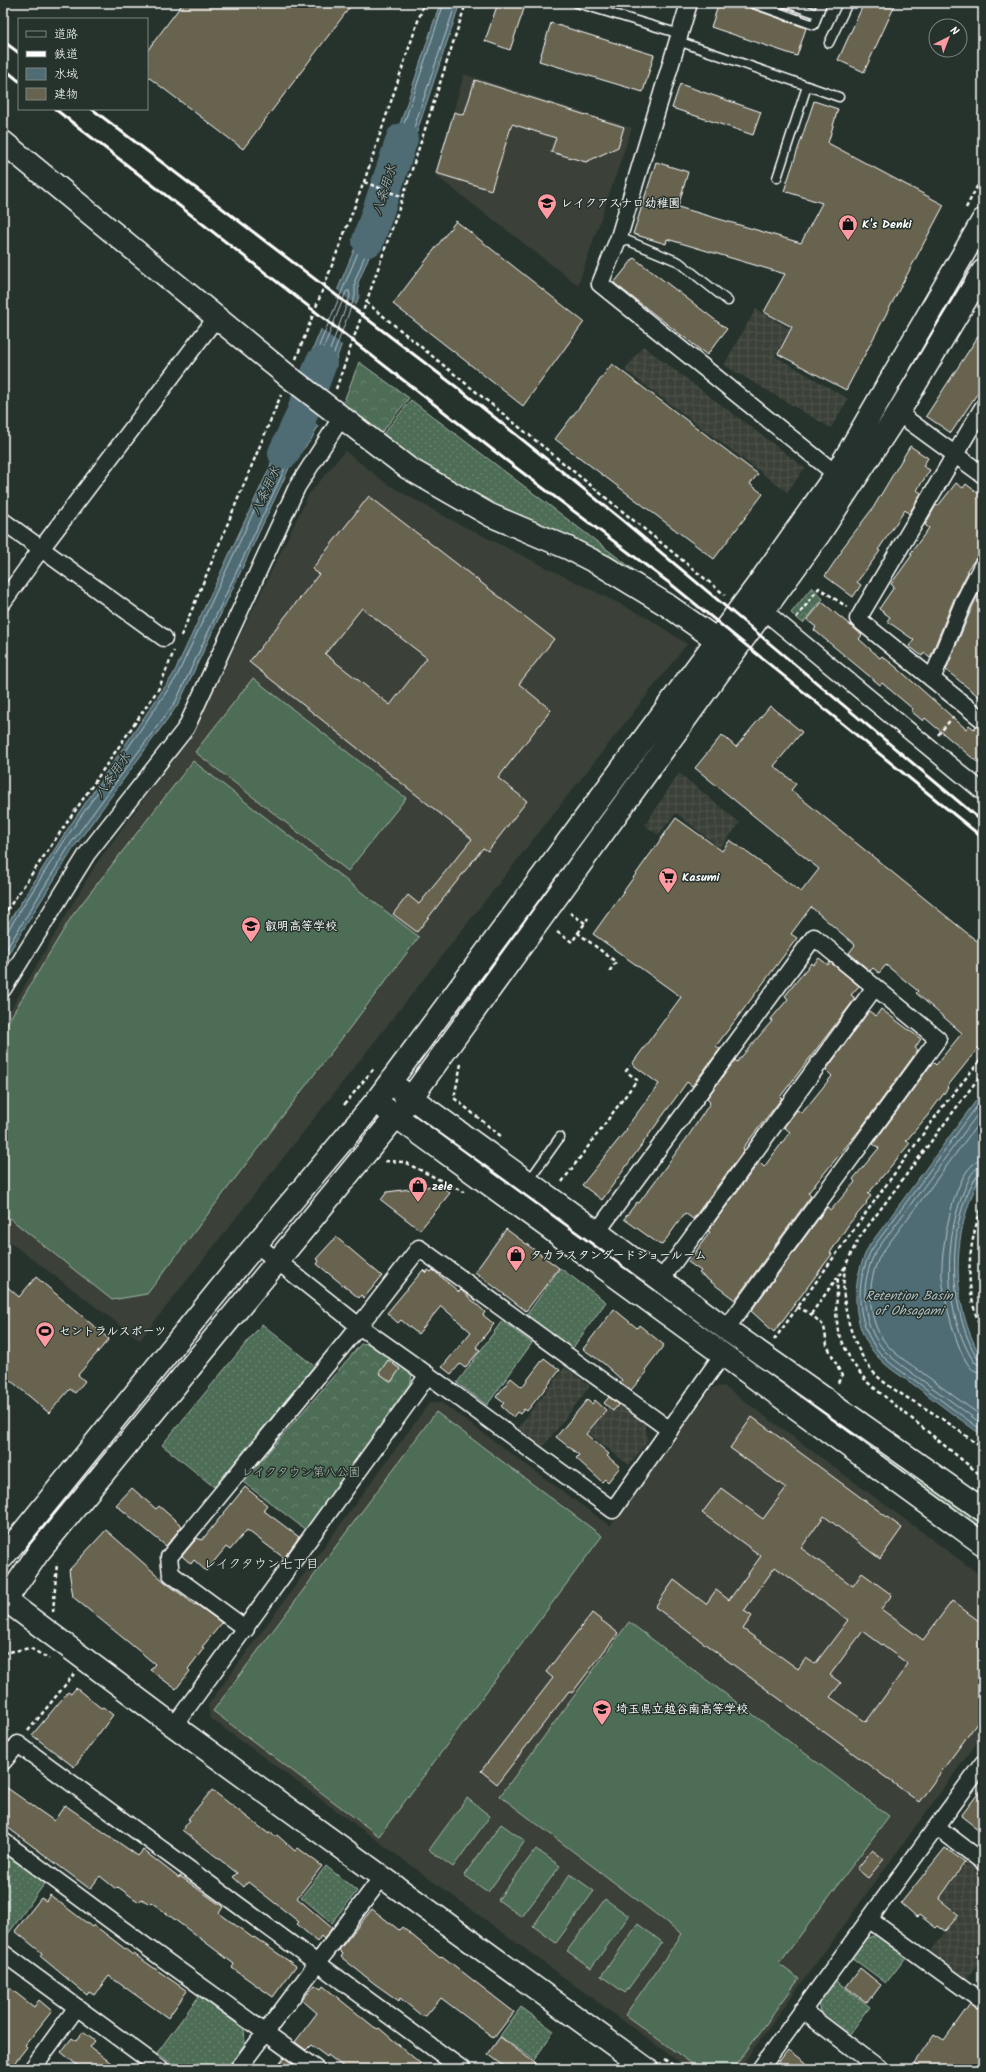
<svg xmlns="http://www.w3.org/2000/svg" width="986" height="2072" font-family="Kalam,'Klee One',sans-serif">
  <style>
    .built { fill: #3a4138 }
    .industrial { fill: url(#industrial-grid) }
    .grass { fill: url(#grass-dots); stroke: #a6b6ab }
    .forest { fill: url(#forest-crowns); stroke: #a6b6ab }
    .pitch { fill: #4e6d57; stroke: #a6b6ab }
    .water { fill: #4f6c75; stroke: #95a7ac }
    .pier { fill: #26332d }
    .lines { fill: none; stroke-linecap: round; stroke-linejoin: round }
    .shore { stroke: #b9c4c8; stroke-width: 1 }
    .river { stroke: #4f6c75; stroke-width: 32 }
    .building { fill: #676350; stroke: #fff; fill-rule: evenodd }
    .lane-casing { stroke: #fff; stroke-width: 11 }
    .street-casing { stroke: #fff; stroke-width: 19 }
    .secondary-casing { stroke: #fff; stroke-width: 25 }
    .path { stroke: #fff; stroke-width: 2.5; stroke-dasharray: 4 3; stroke-linecap: butt }
    .lane { stroke: #26332d; stroke-width: 8 }
    .street { stroke: #26332d; stroke-width: 16 }
    .secondary { stroke: #26332d; stroke-width: 22 }
    .rail { stroke: #fff; stroke-width: 3 }
    .labels { text-anchor: middle; dominant-baseline: central; stroke-width: 3; stroke-linejoin: round; paint-order: stroke }
    .poi-label { font-size: 12px; font-weight: bold; fill: #fff; stroke: #26332d; text-anchor: start }
    .park-label { font-size: 12px; fill: #afbdb3; stroke: #26332d }
    .water-label { font-size: 13px; font-style: italic; fill: #b0bdc1; stroke: #26332d }
    .neighbourhood-label { font-size: 13px; fill: #fff; stroke: #26332d }
  </style>
  <defs>
    <pattern id="industrial-grid" width="8" height="8" patternUnits="userSpaceOnUse"><rect width="8" height="8" fill="#3a4138"/><path d="M0 4h8M4 0v8" fill="none" stroke="#4e544c"/></pattern>
    <pattern id="grass-dots" width="8" height="8" patternUnits="userSpaceOnUse"><rect width="8" height="8" fill="#4e6d57"/><path d="M2 2h.1M6 6h.1" fill="none" stroke="#698370" stroke-width="1.8" stroke-linecap="round"/></pattern>
    <pattern id="forest-crowns" width="20" height="18" patternUnits="userSpaceOnUse"><rect width="20" height="18" fill="#4e6d57"/><path d="M2 6a3 3 0 1 1 6 0M12 15a3 3 0 1 1 6 0" fill="none" stroke="#698370"/></pattern>
  </defs>
  <rect width="100%" height="100%" fill="#26332d"/>
  <filter id="ink" filterUnits="userSpaceOnUse"><feTurbulence type="fractalNoise" baseFrequency=".025" numOctaves="2"/><feDisplacementMap in="SourceGraphic" scale="8" xChannelSelector="R" yChannelSelector="G"/><feConvolveMatrix kernelMatrix="1 2 1 2 8 2 1 2 1" color-interpolation-filters="sRGB"/></filter>
  <g filter="url(#ink)">
    <!-- built -->
    <path class="built" d="M464,74L632,128L578,285L435,175Z
      M345,451L387,484L455,522L648,618L687,644L140,1340L3,1237V1023L96,864L192,734L309,494Z
      M724,1386L983,1577V1734L739,2069H689L210,1718L208,1705L430,1402L442,1403L610,1526L713,1387Z"/>
    <!-- industrial -->
    <path class="industrial" d="M756,309L790,329L775,356L848,399L831,428L724,365Z
      M643,346L805,468L787,492L625,370Z
      M679,773L740,823L720,848L676,813L658,835L645,825Z
      M565,1367L590,1386L543,1447L518,1428Z
      M615,1400L645,1423L648,1441L629,1465L588,1433Z
      M968,1860L983,1872V1957L967,1979L931,1951L959,1913L940,1898Z"/>
    <!-- grass -->
    <path class="grass" d="M411,400L659,589L482,503L379,439Z
      M511,1180L956,1503L983,1524V1534L570,1234Z
      M560,1268L606,1302L572,1349L526,1316Z
      M502,1321L532,1343L487,1405L457,1383Z
      M262,1324L314,1366L214,1487L162,1445Z
      M3,1852L45,1883L3,1941Z
      M326,1866L357,1891L332,1923L301,1897Z
      M879,1934L907,1956L886,1983L851,1957L865,1939Z
      M835,1980L870,2007L849,2035L821,2015L818,2003Z
      M199,1996L244,2029L245,2043L227,2069H179L157,2053Z
      M521,2007L554,2031L534,2060L500,2036Z"/>
    <!-- forest -->
    <path class="forest" d="M359,362L409,398L378,437L341,409Z
      M812,587L823,599L803,623L791,613Z
      M371,1343L412,1373L411,1382L306,1530L243,1482L361,1344Z"/>
    <!-- pitch -->
    <path class="pitch" d="M253,678L406,798L348,871L195,752Z
      M193,761L419,937L147,1294L112,1300L3,1213V1030L72,916Z
      M436,1412L602,1536L379,1836L213,1711Z
      M629,1622L889,1816L779,1964L799,1979L733,2069H699L625,2015L682,1934L500,1796Z
      M467,1798L490,1816L453,1867L429,1850Z
      M501,1824L525,1841L488,1892L464,1875Z
      M536,1849L560,1866L522,1917L498,1900Z
      M570,1874L594,1891L556,1943L533,1926Z
      M605,1899L629,1916L591,1968L567,1951Z
      M638,1924L662,1942L625,1993L601,1976Z"/>
    <!-- water -->
    <path class="water" d="M440,3H460L399,185L382,179Z
      M376,197L391,202L358,283L359,296L324,393L303,373Z
      M294,406L318,426L311,440L291,464L179,703L75,846L3,962V931L65,833L173,675L270,467L279,430Z
      M983,1091C983,1117 986,1145 983,1171C983,1175 980,1178 978,1182C973,1192 969,1202 966,1213C952,1260 956,1317 983,1360V1436C961,1420 939,1404 917,1387C903,1377 887,1368 876,1355C850,1325 851,1280 869,1246Z"/>
    <!-- pier -->
    <path class="pier" d="M336,289L358,307L343,346L320,328Z"/>
    <g class="lines">
      <!-- shore -->
      <path class="shore" d="M444,3L387,175L395,179L397,178L456,3
        M379,203L384,206L355,281V296L323,383L321,384L309,371Z
        M349,291L350,296L321,374L319,375L315,369L346,292Z
        M298,421L306,430L284,457L282,455L288,434L295,422Z
        M3,932L8,930L68,835L176,678L274,468L283,432L294,414H297L312,428L307,438L288,462L176,701L71,843L3,955
        M983,1098L872,1249C855,1281 855,1322 879,1352C889,1364 904,1373 917,1382C939,1399 961,1415 983,1431
        M983,1107L876,1251C860,1281 860,1322 883,1349C893,1360 907,1369 919,1378C940,1393 962,1409 983,1425
        M983,1117L881,1254C866,1282 866,1321 888,1346C898,1357 912,1365 924,1374C944,1389 963,1403 983,1417
        M983,1160C954,1161 940,1254 942,1277C944,1299 956,1350 970,1367C973,1371 978,1372 983,1372
        M983,1166C972,1167 969,1180 965,1188C943,1240 943,1313 974,1362L983,1366
        M983,1171L979,1173C945,1220 948,1311 978,1359L983,1361"/>
      <!-- river -->
      <path class="river" d="M368,241L402,139
        M284,453L300,419L321,363"/>
    </g>
    <!-- building -->
    <path class="building" d="M183,3H353L243,149L147,76V51Z
      M498,3H526L510,50L485,41Z
      M719,3H743L750,8L806,28L797,56L711,27Z
      M864,3H896L864,72L838,60Z
      M551,23L654,55L643,92L539,61Z
      M475,80L624,127L618,147L586,162L551,152L556,138L512,124L491,190L436,173L454,112L464,115Z
      M680,84L761,112L753,135L672,108Z
      M814,101L838,109L828,143L944,205L846,390L778,354L792,327L764,312L785,274L667,239L666,244L633,234L656,162L688,172L678,207L801,243L822,203L784,191Z
      M456,221L584,322L523,406L393,304Z
      M634,258L727,329L707,355L614,283Z
      M983,329V385L951,433L926,416Z
      M612,364L758,474L750,484L763,494L714,559L555,439Z
      M910,446L928,458L923,466L930,470L917,490L921,493L909,514L905,510L878,550L880,551L857,582L861,585L853,597L825,576L842,551L841,550L873,508Z
      M956,483L963,488L966,484L983,497V549L967,570L968,572L954,599L930,658L924,653L922,656L909,646L914,640L887,621L890,617L879,609L894,587L891,584L912,555L910,554L929,528L925,525L936,505L938,506Z
      M369,496L554,639L519,684L551,710L498,778L527,801L488,851L483,848L417,932L393,914L408,895L419,904L472,839L249,662L319,574L312,569ZM362,608L427,658L390,705L325,654Z
      M983,585V700L946,670L972,607Z
      M822,602L862,635L859,639L880,658L882,656L896,667L966,729L969,725L974,729L976,726L983,729V767L925,718L923,721L911,711L913,709L882,683L880,685L814,630L816,627L807,620Z
      M770,706L802,732L774,766L796,784L791,790L983,946V1042L947,1087L948,1088L928,1115L906,1141L910,1143L868,1194L871,1196L866,1202L867,1203L849,1224L830,1253L832,1254L774,1332L751,1311L827,1207L831,1210L855,1182L853,1179L879,1148L873,1144L933,1062L936,1065L962,1033L916,993L918,991L886,965L879,973L873,968L870,971L849,953L855,945L811,907L791,934L797,938L716,1046L720,1049L692,1086L687,1082L602,1200L582,1185L627,1129L626,1128L659,1084L632,1064L681,997L593,934L676,818L722,851L730,840L801,892L819,869L695,768L722,735L736,747Z
      M819,958L828,965L830,962L859,986L851,995L854,997V1000L780,1097L782,1098L743,1148L744,1150L693,1219L685,1213L662,1245L659,1244L624,1219L637,1202L639,1203L689,1135L710,1103L707,1098L735,1060L737,1062L772,1021L771,1019L788,999L785,996L811,963L813,965Z
      M881,1009L921,1039L915,1048L918,1050L858,1132L808,1193L811,1196L735,1300L699,1273L701,1271L688,1262L710,1232L708,1231L759,1162L764,1167L790,1132L784,1127L797,1110L802,1113L832,1076L826,1070L869,1011L876,1016Z
      M440,1185L450,1193L420,1230L381,1200L387,1192Z
      M506,1229L559,1268L526,1311L475,1272Z
      M336,1237L382,1276L364,1298L361,1295L359,1298L317,1264L319,1261L316,1259Z
      M423,1270L426,1273L428,1270L431,1272L433,1270L459,1292L461,1290L485,1312L483,1315L494,1324L476,1347L480,1350L465,1368L460,1364L451,1374L442,1367L471,1332L441,1306L418,1334L401,1320L398,1323L387,1313Z
      M36,1277L109,1339L78,1375L85,1381L75,1393L70,1389L49,1413L3,1374V1283L19,1297Z
      M614,1309L637,1328L639,1325L664,1345L645,1370L647,1372L631,1390L620,1382L622,1380L603,1363L583,1349Z
      M544,1358L560,1370L527,1411L524,1409L520,1414L517,1412L513,1417L501,1406L504,1403L496,1397L511,1378L522,1387Z
      M388,1360L400,1369L391,1382L379,1373Z
      M609,1397L619,1404L613,1411L604,1403Z
      M587,1400L592,1404L595,1400L606,1410L586,1434L609,1454L607,1456L620,1467L608,1482L605,1479L602,1482L576,1458L579,1455L556,1437Z
      M752,1417L902,1528L880,1559L824,1516L801,1548L853,1586L862,1573L892,1595L881,1609L923,1640L952,1601L983,1624V1715L919,1802L655,1607L674,1580L706,1604L716,1590L729,1600L761,1556L702,1513L721,1488L763,1519L786,1488L730,1448ZM775,1567L848,1620L815,1664L806,1658L798,1669L743,1629L752,1616L744,1611ZM863,1631L908,1664L866,1722L830,1697L841,1683L830,1675Z
      M245,1487L267,1505L263,1510L299,1537L284,1558L247,1530L230,1550L226,1547L206,1571L194,1560L191,1564L182,1556L197,1538L202,1540Z
      M132,1488L156,1509L159,1506L182,1526L166,1546L116,1505Z
      M106,1530L165,1582L195,1605L196,1604L222,1623L202,1647L204,1648L188,1669L190,1671L176,1689L150,1670L155,1664L73,1597L69,1570Z
      M592,1613L618,1633L572,1693L569,1691L497,1784L481,1771L553,1678L546,1672Z
      M76,1688L101,1708L103,1707L113,1715L74,1767L32,1735L68,1692L71,1694Z
      M3,1785L54,1821L65,1805L138,1856L143,1850L179,1878L180,1876L223,1907L219,1913L253,1938L254,1937L296,1966L273,1997L232,1968L234,1964L205,1942L151,1902L149,1904L142,1899L139,1902L118,1887L116,1889L100,1876L90,1889L3,1824Z
      M983,1787V1833L961,1816Z
      M212,1790L269,1834L270,1832L275,1837L277,1835L295,1851L298,1848L322,1866L297,1898L332,1928L324,1939L321,1936L317,1942L297,1924L299,1922L248,1882L244,1887L233,1877L237,1873L182,1830L190,1820L188,1819Z
      M945,1848L965,1862L939,1899L959,1915L945,1931L938,1926L936,1928L919,1915L917,1917L901,1903Z
      M872,1850L884,1859L868,1878L857,1869Z
      M50,1895L92,1927L94,1925L133,1955L134,1954L187,1991L168,2018L109,1976L94,1995L89,1992L87,1995L40,1956L42,1953L15,1931L41,1898L46,1901Z
      M372,1909L399,1930L402,1927L440,1958L442,1956L514,2012L494,2038L441,1998L426,2016H422L400,1998L399,2001L375,1984L341,1957L343,1954L339,1950Z
      M860,1968L881,1985L872,1997L870,1996L866,2002L846,1987Z
      M3,1983L34,2007L39,2000L52,2011L25,2045L27,2047L12,2066L3,2059Z
      M315,1985L321,1989L323,1986L374,2027L378,2029L379,2028L427,2069H346L328,2055L327,2057L311,2045L306,2050L295,2042L317,2013L302,2000Z
      M970,2004L983,2011V2064L979,2069H921L914,2063L934,2034L944,2040Z
      M83,2032L95,2041L90,2047L119,2069H82L61,2052L72,2038L76,2041Z
      M500,2037L543,2069H508L488,2054Z
      M788,2050L814,2069H773Z
      M284,2057L295,2066L292,2069H275Z"/>
    <g class="lines">
      <!-- lane casing -->
      <g class="lane-casing">
        <path id="lane" d="M577,3L680,34
          M752,3L814,25L822,3
          M786,3L818,14
          M678,41L839,97
          M829,43L848,3
          M777,178L807,86
          M619,237L679,262L728,301
          M528,1182L560,1137"/>
      </g>
      <!-- street casing -->
      <g class="street-casing">
        <path id="street" d="M689,3L619,237L600,284L836,474
          M983,407L858,619L983,720
          M898,413L983,475
          M3,521L164,638
          M3,602L41,549L216,318
          M764,611L983,792
          M932,679L963,603L983,564
          M3,989L87,854L186,728L297,487L341,418
          M597,1232L814,937L938,1039L726,1329
          M256,1244L359,1326L428,1375
          M660,1281L875,987
          M246,1629L171,1574L169,1557L359,1326L419,1248L670,1430
          M174,1726L428,1375L613,1510L723,1354
          M3,1762L18,1744L462,2069
          M937,1827L983,1862
          M3,1841L148,1948L316,2069
          M870,1920L983,2002
          M3,1953L161,2069
          M802,2010L880,2069
          M32,2069L77,2007
          M238,2069L382,1877
          M760,2069L983,1763"/>
      </g>
      <!-- secondary casing -->
      <g class="secondary-casing">
        <path id="secondary" d="M3,142L289,377L408,468L490,515L568,548L603,566L667,605L717,640
          M399,1089L597,1232L726,1329L983,1510
          M386,1109L983,1544
          M3,1557L256,1244L376,1101L759,583L836,474L983,220
          M3,1598L174,1726L647,2069
          M3,1604L38,1553L411,1098L820,533L898,413L983,271"/>
      </g>
      <!-- path -->
      <path class="path" d="M364,182L403,197
        M966,208L983,175
        M366,302L725,595
        M296,359L364,182L424,3
        M336,389L403,197L466,3
        M796,618L819,588L847,607
        M181,636L281,395
        M938,735L953,717
        M570,913L585,923L588,918
        M3,916L159,688L174,651
        M557,932L572,942L578,933L616,962L608,973
        M578,933L585,923
        M461,1064L454,1098L502,1137
        M983,1072L859,1238C855,1247 849,1256 846,1266C837,1297 853,1351 875,1374C892,1391 916,1402 936,1415C952,1425 967,1437 983,1448
        M344,1105L375,1067
        M385,1161L404,1162L464,1192
        M562,1182L637,1080L626,1071L630,1066
        M983,1203C967,1250 963,1287 983,1334
        M983,1238L980,1253L983,1300
        M845,1267L838,1277L836,1311L838,1332L851,1361L867,1382L983,1477
        M797,1307L811,1314L824,1326L827,1345L842,1376L837,1384
        M811,1314L837,1278
        M774,1340L944,1105L983,1057
        M53,1612L57,1563
        M3,1653L30,1648L49,1659
        M28,1731L74,1674
        M664,2059L679,2069"/>
      <!-- lane -->
      <use href="#lane" class="lane"/>
      <!-- street -->
      <use href="#street" class="street"/>
      <!-- secondary -->
      <use href="#secondary" class="secondary"/>
      <!-- rail -->
      <path class="rail" d="M3,41L19,53
        M3,68L19,81
        M55,109L511,464L672,585L983,838
        M92,109L463,392L621,519L983,822"/>
    </g>
  </g>
  <!-- icons -->
  <defs>
    <g id="school-pin" transform="scale(1)"><path d="M0 17L-7.5 6A9.5 9.5 0 1 1 7.5 6Z" fill="#ff9aa2" stroke="#26332d"/><path d="M0-5L7-2L0 1L-7-2ZM-4 1L0 2.5L4 1V4Q0 6-4 4Z" fill="#111"/></g>
    <g id="shop-pin" transform="scale(1)"><path d="M0 17L-7.5 6A9.5 9.5 0 1 1 7.5 6Z" fill="#ff9aa2" stroke="#26332d"/><path d="M-5-2.5h2.3a2.7 3.5 0 0 1 5.4 0H5L5.5 6h-11ZM-1.5-2.5h3a1.5 2.3 0 0 0-3 0Z" fill="#111"/></g>
    <g id="supermarket-pin" transform="scale(1)"><path d="M0 17L-7.5 6A9.5 9.5 0 1 1 7.5 6Z" fill="#ff9aa2" stroke="#26332d"/><path d="M-6-5.5h2.5l.6 2H6L4.5 2H-2.5L-4.4-4H-6ZM-1.5 3.2a1.3 1.3 0 1 0 .1 0ZM3 3.2a1.3 1.3 0 1 0 .1 0Z" fill="#111"/></g>
    <g id="stadium-pin" transform="scale(1)"><path d="M0 17L-7.5 6A9.5 9.5 0 1 1 7.5 6Z" fill="#ff9aa2" stroke="#26332d"/><path d="M0-5a6.5 5 0 1 0 0 10a6.5 5 0 1 0 0-10ZM-3.5-1.8h7v3.6h-7Z" fill="#111"/></g>
  </defs>
  <g fill-rule="evenodd">
    <use href="#school-pin" x="547" y="203"/>
    <use href="#shop-pin" x="848" y="224"/>
    <use href="#supermarket-pin" x="668" y="877"/>
    <use href="#school-pin" x="251" y="926"/>
    <use href="#shop-pin" x="418" y="1186"/>
    <use href="#shop-pin" x="516" y="1255"/>
    <use href="#stadium-pin" x="45" y="1331"/>
    <use href="#school-pin" x="602" y="1709"/>
  </g>
  <g class="labels">
    <!-- poi labels -->
    <g class="poi-label">
      <text x="561" y="203">レイクアスナロ幼稚園</text>
      <text x="862" y="224">K's Denki</text>
      <text x="682" y="877">Kasumi</text>
      <text x="265" y="926">叡明高等学校</text>
      <text x="432" y="1186">zele</text>
      <text x="530" y="1255">タカラスタンダードショールーム</text>
      <text x="59" y="1331">セントラルスポーツ</text>
      <text x="616" y="1709">埼玉県立越谷南高等学校</text>
    </g>
    <!-- park labels -->
    <g class="park-label">
      <text x="301" y="1472">レイクタウン第八公園</text>
    </g>
    <!-- water labels -->
    <g class="water-label">
      <text transform="translate(385 190) rotate(-72)">八条用水</text>
      <text transform="translate(266 491) rotate(-65)">八条用水</text>
      <text transform="translate(113 776) rotate(-55)">八条用水</text>
      <text x="909" y="1296">Retention Basin<tspan x="909" dy="15">of Ohsagami</tspan></text>
    </g>
    <!-- neighbourhood labels -->
    <g class="neighbourhood-label">
      <text x="261" y="1564">レイクタウン七丁目</text>
    </g>
  </g>
  <!-- margin -->
  <rect width="986" height="2072" fill="none" stroke="#26332d" stroke-width="16"/>
  <rect x="8" y="8" width="970" height="2056" fill="none" stroke="#fff" stroke-width="1.5" filter="url(#ink)"/>
  <!-- legend -->
  <rect x="18" y="18" width="130" height="92" fill="#26332d" stroke="#7d8581"/>
  <rect x="26" y="31" width="20" height="6" fill="#26332d" stroke="#7d8581"/>
  <text x="54" y="38" font-size="12" fill="#ffffff">道路</text>
  <rect x="26" y="51" width="20" height="6" fill="#ffffff" stroke="#7d8581"/>
  <text x="54" y="58" font-size="12" fill="#ffffff">鉄道</text>
  <rect x="26" y="68" width="20" height="12" fill="#4f6c75" stroke="#7d8581"/>
  <text x="54" y="78" font-size="12" fill="#ffffff">水域</text>
  <rect x="26" y="88" width="20" height="12" fill="#676350" stroke="#7d8581"/>
  <text x="54" y="98" font-size="12" fill="#ffffff">建物</text>
  <!-- north arrow -->
  <g transform="translate(948 38) rotate(42)"><circle r="19" fill="#26332d" stroke="#7d8581"/>
  <path d="M0-3L7 15L0 10L-7 15Z" fill="#ff9aa2"/>
  <text y="-6" font-size="11" font-weight="bold" text-anchor="middle" fill="#ffffff">N</text>
  </g>
</svg>
